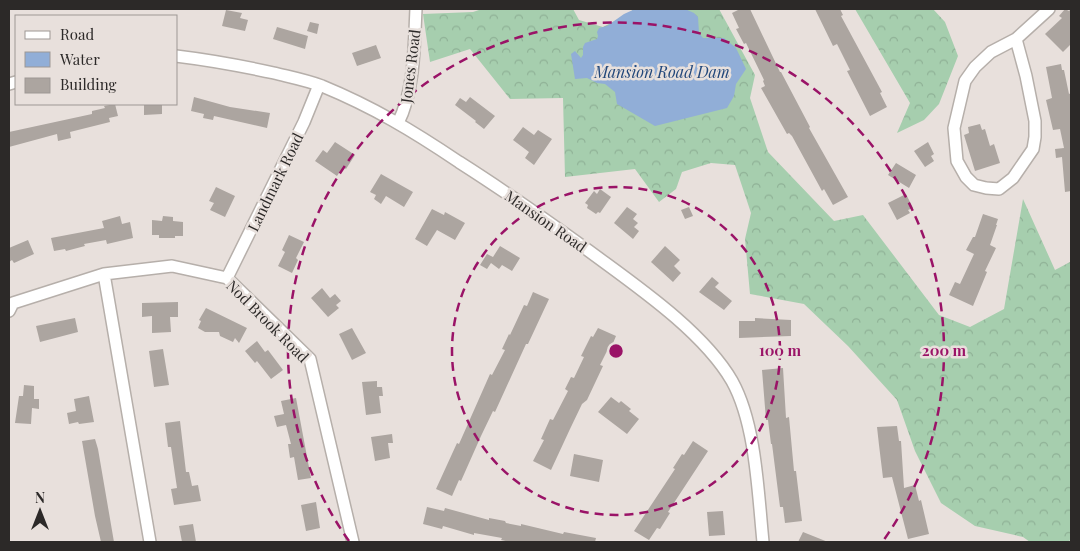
<svg xmlns="http://www.w3.org/2000/svg" width="1080" height="551" font-family="'Playfair Display',serif">
  <style>
    .forest { fill: url(#forest-crowns) }
    .water { fill: #91aed7 }
    .building { fill: #aca5a0 }
    .lines { fill: none; stroke-linecap: round; stroke-linejoin: round }
    .minor-casing { stroke: #b6afaa; stroke-width: 14 }
    .minor { stroke: #fff; stroke-width: 11 }
    .ring { fill: none; stroke: #9a1367; stroke-width: 2.5; stroke-dasharray: 9 6 }
    .labels { text-anchor: middle; dominant-baseline: central; stroke-width: 5; stroke-linejoin: round; paint-order: stroke }
    .street-label { font-size: 15px; fill: #2c2928; stroke: #e8e0dc }
    .water-label { font-size: 16px; font-style: italic; fill: #22477a; stroke: #e8e0dc }
    .centre { fill: #9a1367; stroke: #e8e0dc; stroke-width: 2.5 }
    .ring-label { font-size: 15px; text-anchor: middle; font-weight: bold; fill: #9a1367; stroke: #e8e0dc; stroke-width: 5; stroke-linejoin: round; paint-order: stroke }
  </style>
  <defs>
    <pattern id="forest-crowns" width="20" height="18" patternUnits="userSpaceOnUse" patternTransform="scale(1.25)"><rect width="20" height="18" fill="#a6ceae"/><path d="M2 6a3 3 0 1 1 6 0M12 15a3 3 0 1 1 6 0" fill="none" stroke="#8fb196"/></pattern>
  </defs>
  <rect width="100%" height="100%" fill="#e8e0dc"/>
  <!-- forest -->
  <path class="forest" d="M482,9H573L579,20L603,27L632,12V9H719L755,75L750,98L768,152L834,221L863,215L939,315L970,327L1004,309L1023,199L1055,270L1070,262L1071,266V537L1069,542H1030L1023,537L975,526L941,503L915,451L897,400L848,346L804,304L750,294L745,239L751,213L735,165L711,163L682,172L676,189L659,202L635,169L565,177L563,98L510,99L470,49L430,62L423,14L473,12Z
    M855,9H933L945,22L958,56L939,104L924,120L897,133L910,103Z"/>
  <!-- water -->
  <path class="water" d="M635,9H685L694,13L698,17L699,33L703,38H724L736,48L746,69L736,84L734,96L727,108L655,126L617,104L615,92L605,84L597,83L587,78L575,79L571,54L575,51L581,58L583,55V47L585,43L597,39L598,36L597,32L599,28L607,26L624,14Z"/>
  <!-- building -->
  <path class="building" d="M740,9H750L780,72H781L810,127L809,128L848,197L833,205L824,189L822,191L792,136L789,133L787,134L761,88L765,86L763,81L764,80L746,43L744,44L736,29L739,28L732,13Z
    M815,9H840L843,15L841,16L882,92L880,93L887,107L870,116L847,71L850,70L837,44L833,46Z
    M1065,9L1069,11L1071,9V44L1063,52L1045,34L1062,18L1059,16Z
    M226,10L242,13L240,18L248,20L245,31L222,26Z
    M310,22L319,24L317,34L307,31Z
    M277,27L308,36L305,49L273,39Z
    M376,45L381,58L357,66L352,53Z
    M1061,64L1062,70H1064L1069,94L1071,93V191L1065,192L1062,157L1056,158L1055,149L1064,148L1060,129L1053,130L1046,100L1052,98L1046,67Z
    M194,97L230,107L270,113L267,128L214,116L213,120L203,118L204,114L191,111Z
    M470,97L495,116L484,129L475,122L476,121L455,105L460,98L466,102Z
    M115,104L118,116L109,118L110,122L70,132L71,138L58,141L57,134L9,147V132L92,114V111L105,108L104,106Z
    M144,104H162V114L144,115Z
    M980,124L982,130L985,129L990,146L994,144L1000,163L975,171L964,135L969,133L968,127Z
    M523,127L534,135L538,130L552,139L534,165L525,158L529,152L513,140Z
    M335,142L355,155L346,169L343,167L337,176L315,161L323,150L327,153Z
    M928,142L934,154L931,156L934,161L925,167L914,151Z
    M896,163L916,175L909,188L888,175Z
    M381,174L413,192L404,207L386,196L381,204L374,199L376,195L370,192Z
    M216,187L235,196L225,217L210,210L214,203L209,201Z
    M600,189L611,197L600,213L598,212L596,214L587,208L588,205L585,203L594,191L597,194Z
    M906,194L913,208L908,210L910,213L897,220L888,203Z
    M627,207L637,214L633,219L638,223L634,227L639,231L633,239L614,223Z
    M689,207L693,216L685,219L681,210Z
    M432,209L444,215L445,212L465,223L455,240L437,230L427,246L415,239Z
    M983,214L998,219L996,225H997L990,245L996,248L985,271L987,272L973,306L949,295L955,282L960,284L974,254L966,250L973,237H975Z
    M120,216L122,224L130,222L133,238L107,244L106,240L84,244L85,246L66,251L65,249L54,251L51,238L104,228L102,221Z
    M163,216L173,217V221L183,222V236H175V238H159V235H152V220L162,221Z
    M289,235L304,242L296,258L298,260L292,273L278,266L285,252L282,250Z
    M28,240L34,254L14,263L12,260L9,262V248Z
    M500,246L520,258L512,271L502,265L499,269L491,263L487,269L480,265L487,254L493,257Z
    M665,246L680,260L674,266L681,273L673,282L651,262Z
    M712,277L719,283L715,287L732,301L724,310L699,292Z
    M322,288L330,298L335,294L341,301L336,305L339,308L328,317L311,298Z
    M533,292L549,299L528,344H526L495,412L493,411L481,436L461,481L459,480L452,496L436,489L457,443L459,444L490,374L492,375L505,350L502,349L509,334L510,335L524,305L527,306Z
    M178,302V317H170L171,332L152,333V316L142,317V303Z
    M206,308L247,328L239,343L235,338L233,342L220,336L219,332H205L198,328L201,321L199,320Z
    M75,318L78,332L40,342L36,326Z
    M755,318L791,320V336L739,338V321H755Z
    M352,328L366,353L352,360L339,334Z
    M598,328L616,336L611,348L609,347L600,365L603,366L587,400L582,404L570,429L551,470L533,461L544,440L541,439L550,419L553,420L568,391L565,389L571,377L574,378L584,357L581,356L591,336L593,337Z
    M257,341L265,352L268,350L283,370L271,379L257,361L255,363L245,351Z
    M163,349L169,385L154,387L149,351Z
    M783,368L786,418L789,417L794,471H796L802,521L785,523L783,507H780L772,444H771L768,420H766L762,370Z
    M377,381V387H382L383,396H379L381,413L366,415L362,382Z
    M24,385L34,386V399H39V409L32,408L31,424L15,423L19,396H23Z
    M89,396L94,422L79,424L78,422L69,424L67,413L76,411L74,399Z
    M611,397L619,403L621,401L631,409L629,411L639,419L627,434L598,412Z
    M296,398L311,478L298,480L294,457L290,458L288,444H291L286,425L277,427L274,416L284,414L281,401Z
    M180,421L186,472H189L192,486L198,485L201,501L174,505L171,489L177,488L171,447H168L165,423Z
    M897,426L899,441H901L904,488L915,485L919,501L921,500L929,534L908,539L892,477L883,478L879,445L877,427Z
    M392,434L393,443H388L390,458L375,461L371,437Z
    M95,439L98,449L114,542H101L95,516L82,441Z
    M693,441L708,451L668,512L670,513L660,529L657,528L649,540L634,531L675,469L673,468L682,454L684,455Z
    M574,454L603,460L599,482L570,476Z
    M316,502L320,528L306,531L301,505Z
    M427,507L444,511L445,508L489,520V518L505,521L506,523L521,526V524L563,534L564,532L596,538L595,542H510L501,540L502,538L474,533V535L443,526L442,529L423,524Z
    M723,511L725,535L709,536L707,512Z
    M193,524L196,542H182L179,526Z
    M803,532L828,542H798Z"/>
  <g class="lines">
    <!-- minor casing -->
    <g class="minor-casing">
      <path id="minor" d="M1016,39L1026,76L1035,121V137L1033,149L1013,178L999,189L986,188L974,185L966,177L957,161L954,128L965,81L975,67L991,52L1016,39L1049,9
        M176,56C209,60 242,66 274,73C290,77 306,80 322,86C373,107 413,131 459,162C503,190 546,220 589,251C635,285 703,331 732,381C756,424 758,493 763,542
        M9,84L16,82
        M398,123C415,89 414,46 416,9
        M104,274L150,542
        M227,278L304,122L319,85
        M9,311L13,303L104,274L172,266L227,278L310,359L353,542"/>
    </g>
    <!-- minor -->
    <use href="#minor" class="minor"/>
  </g>
  <!-- distance rings -->
  <g class="ring">
    <circle cx="616" cy="351" r="164"/>
    <path d="M349 541A328 328 0 1 1 883 541"/>
  </g>
  <g class="labels">
    <!-- street labels -->
    <g class="street-label">
      <text transform="translate(410 66) rotate(-83)">Jones Road</text>
      <text transform="translate(275 182) rotate(-64)">Landmark Road</text>
      <text transform="translate(546 221) rotate(35)">Mansion Road</text>
      <text transform="translate(268 321) rotate(45)">Nod Brook Road</text>
    </g>
    <!-- water labels -->
    <g class="water-label">
      <text x="662" y="71">Mansion Road Dam</text>
    </g>
  </g>
  <circle cx="616" cy="351" r="8" class="centre"/>
  <g class="ring-label">
    <text x="780" y="356">100 m</text>
    <text x="944" y="356">200 m</text>
  </g>
  <!-- border -->
  <rect width="1080" height="551" fill="none" stroke="#2c2928" stroke-width="20"/>
  <!-- legend -->
  <rect x="15" y="15" width="162" height="90" fill="#e8e0dc" stroke="#9d9794"/>
  <rect x="25" y="31" width="25" height="8" fill="#ffffff" stroke="#9d9794"/>
  <text x="60" y="40" font-size="15" fill="#2c2928">Road</text>
  <rect x="25" y="52" width="25" height="15" fill="#91aed7" stroke="#9d9794"/>
  <text x="60" y="65" font-size="15" fill="#2c2928">Water</text>
  <rect x="25" y="78" width="25" height="15" fill="#aca5a0" stroke="#9d9794"/>
  <text x="60" y="90" font-size="15" fill="#2c2928">Building</text>
  <!-- north arrow -->
  <g transform="translate(40 511)" stroke="#e8e0dc" stroke-width="4" paint-order="stroke">
  <path d="M0-4L9 19L0 12L-9 19Z" fill="#2c2928"/>
  <text y="-8" font-size="14" font-weight="bold" text-anchor="middle" fill="#2c2928">N</text>
  </g>
</svg>
